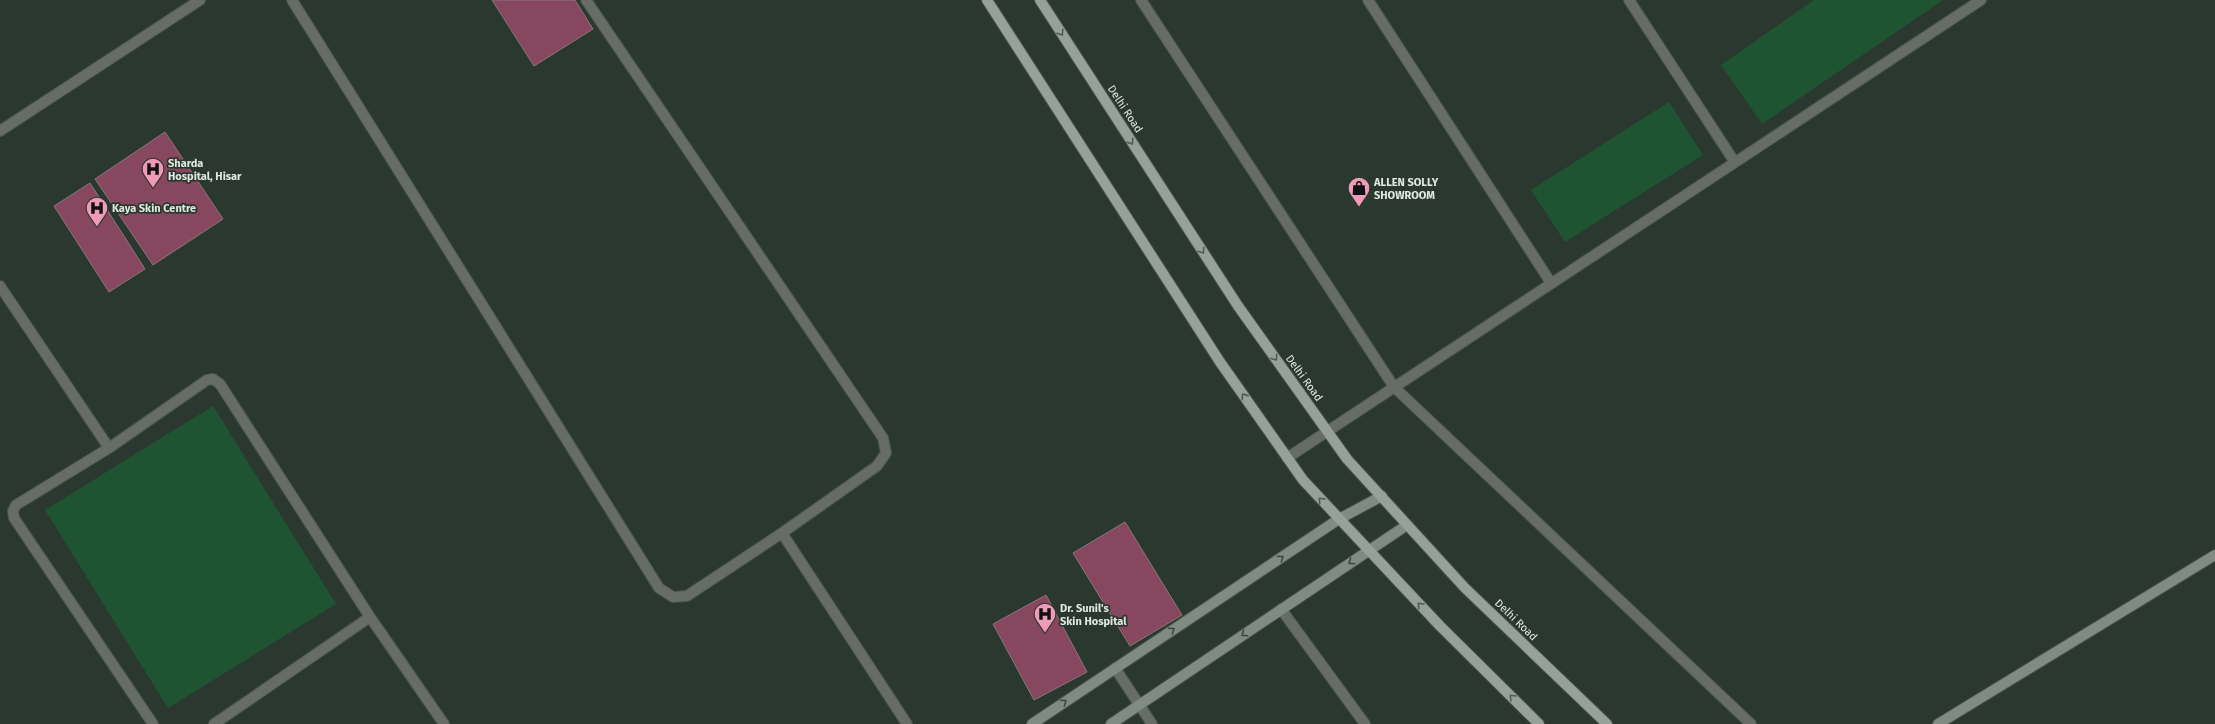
<svg xmlns="http://www.w3.org/2000/svg" width="2215" height="724" font-family="'Fira Sans',sans-serif">
  <style>
    .green { fill: #1f5433 }
    .building { fill: #87475f; stroke: #88777c }
    .lines { fill: none; stroke-linecap: round; stroke-linejoin: round }
    .minor-casing { stroke: #48544c; stroke-width: 12 }
    .secondary-casing { stroke: #48544c; stroke-width: 12 }
    .primary-casing { stroke: #48544c; stroke-width: 12 }
    .minor { stroke: #666c67; stroke-width: 10 }
    .secondary { stroke: #818b83; stroke-width: 10 }
    .primary { stroke: #96a299; stroke-width: 10 }
    .oneway { stroke: #505d54 }
    .oneway2 { stroke: #3c4940 }
    .labels { text-anchor: middle; dominant-baseline: central; stroke-width: 3.5; stroke-linejoin: round; paint-order: stroke }
    .street-label { font-size: 11px; fill: #e0e8e2; stroke: #2b382f }
    .poi-label { font-size: 11px; font-weight: bold; fill: #e0e8e2; stroke: #2b382f; text-anchor: start }
  </style>
  <rect width="100%" height="100%" fill="#2b382f"/>
  <!-- green -->
  <path class="green" d="M1814,0H1943L1762,124L1721,65Z
    M1669,102L1703,155L1565,242L1531,190Z
    M213,406L336,604L168,708L45,510Z"/>
  <!-- building -->
  <path class="building" d="M492,0H575L593,29L534,66Z
    M165,132L223,219L153,265L95,179Z
    M90,183L145,269L109,292L54,206Z
    M1125,522L1182,615L1130,646L1073,553Z
    M1046,595L1087,672L1034,700L993,624Z"/>
  <g class="lines">
    <!-- minor casing -->
    <g class="minor-casing">
      <path id="minor" d="M292,0L659,588L673,597L687,596L782,533L877,466L886,453L883,438L586,0
        M1141,0L1394,387L1751,724
        M1368,0L1551,283
        M1629,0L1734,161
        M0,131L200,0
        M0,286L109,448
        M1287,458L1981,0
        M782,533L907,724
        M1281,609L1365,724
        M1115,668L1152,724
        M153,724L14,518L13,511L16,505L109,448L207,380L213,379L220,384L370,617L444,724
        M214,724L370,617"/>
    </g>
    <!-- secondary casing -->
    <g class="secondary-casing">
      <path id="secondary" d="M1032,724L1339,519L1382,496
        M1111,724L1407,525
        M1938,724L2215,555"/>
    </g>
    <!-- primary casing -->
    <g class="primary-casing">
      <path id="primary" d="M987,0L1220,362L1303,480L1440,626L1539,724
        M1040,0L1238,306L1347,459L1465,588L1607,724"/>
    </g>
    <!-- minor -->
    <use href="#minor" class="minor"/>
    <!-- secondary -->
    <use href="#secondary" class="secondary"/>
    <!-- primary -->
    <use href="#primary" class="primary"/>
  </g>
  <!-- one-way arrows -->
  <defs><path id="oneway-chevron" d="M-2-3.5L2.5 0L-2 3.5" fill="none" stroke-width="1.6" stroke-linecap="round" stroke-linejoin="round"/></defs>
  <g class="oneway">
    <use href="#oneway-chevron" transform="translate(1061 33) rotate(57)"/>
    <use href="#oneway-chevron" transform="translate(1131 142) rotate(57)"/>
    <use href="#oneway-chevron" transform="translate(1202 251) rotate(57)"/>
    <use href="#oneway-chevron" transform="translate(1275 358) rotate(54)"/>
    <use href="#oneway-chevron" transform="translate(1244 396) rotate(-125)"/>
    <use href="#oneway-chevron" transform="translate(1321 500) rotate(-133)"/>
    <use href="#oneway-chevron" transform="translate(1420 605) rotate(-133)"/>
    <use href="#oneway-chevron" transform="translate(1512 697) rotate(-135)"/>
  </g>
  <g class="oneway2">
    <use href="#oneway-chevron" transform="translate(1281 558) rotate(-34)"/>
    <use href="#oneway-chevron" transform="translate(1351 562) rotate(146)"/>
    <use href="#oneway-chevron" transform="translate(1172 630) rotate(-34)"/>
    <use href="#oneway-chevron" transform="translate(1244 634) rotate(146)"/>
    <use href="#oneway-chevron" transform="translate(1064 702) rotate(-34)"/>
  </g>
  <!-- icons -->
  <defs>
    <g id="hospital-pin" transform="scale(1.15)"><path d="M0 17L-7.5 6A9.5 9.5 0 1 1 7.5 6Z" fill="#ef9ab8" stroke="#2b382f"/><path d="M-5-5h3v3.5h4V-5h3V5h-3V1.5h-4V5h-3Z" fill="#111"/></g>
    <g id="shop-pin" transform="scale(1.15)"><path d="M0 17L-7.5 6A9.5 9.5 0 1 1 7.5 6Z" fill="#ef9ab8" stroke="#2b382f"/><path d="M-5-2.5h2.3a2.7 3.5 0 0 1 5.4 0H5L5.5 6h-11ZM-1.5-2.5h3a1.5 2.3 0 0 0-3 0Z" fill="#111"/></g>
  </defs>
  <g fill-rule="evenodd">
    <use href="#hospital-pin" x="153" y="169"/>
    <use href="#shop-pin" x="1359" y="188"/>
    <use href="#hospital-pin" x="97" y="208"/>
    <use href="#hospital-pin" x="1045" y="614"/>
  </g>
  <g class="labels">
    <!-- street labels -->
    <g class="street-label">
      <text transform="translate(1125 109) rotate(57)">Delhi Road</text>
      <text transform="translate(1304 378) rotate(54)">Delhi Road</text>
      <text transform="translate(1516 620) rotate(44)">Delhi Road</text>
    </g>
    <!-- poi labels -->
    <g class="poi-label">
      <text x="168" y="163">Sharda<tspan x="168" dy="13">Hospital, Hisar</tspan></text>
      <text x="1374" y="182">ALLEN SOLLY<tspan x="1374" dy="13">SHOWROOM</tspan></text>
      <text x="112" y="208">Kaya Skin Centre</text>
      <text x="1060" y="608">Dr. Sunil's<tspan x="1060" dy="13">Skin Hospital</tspan></text>
    </g>
  </g>
</svg>
